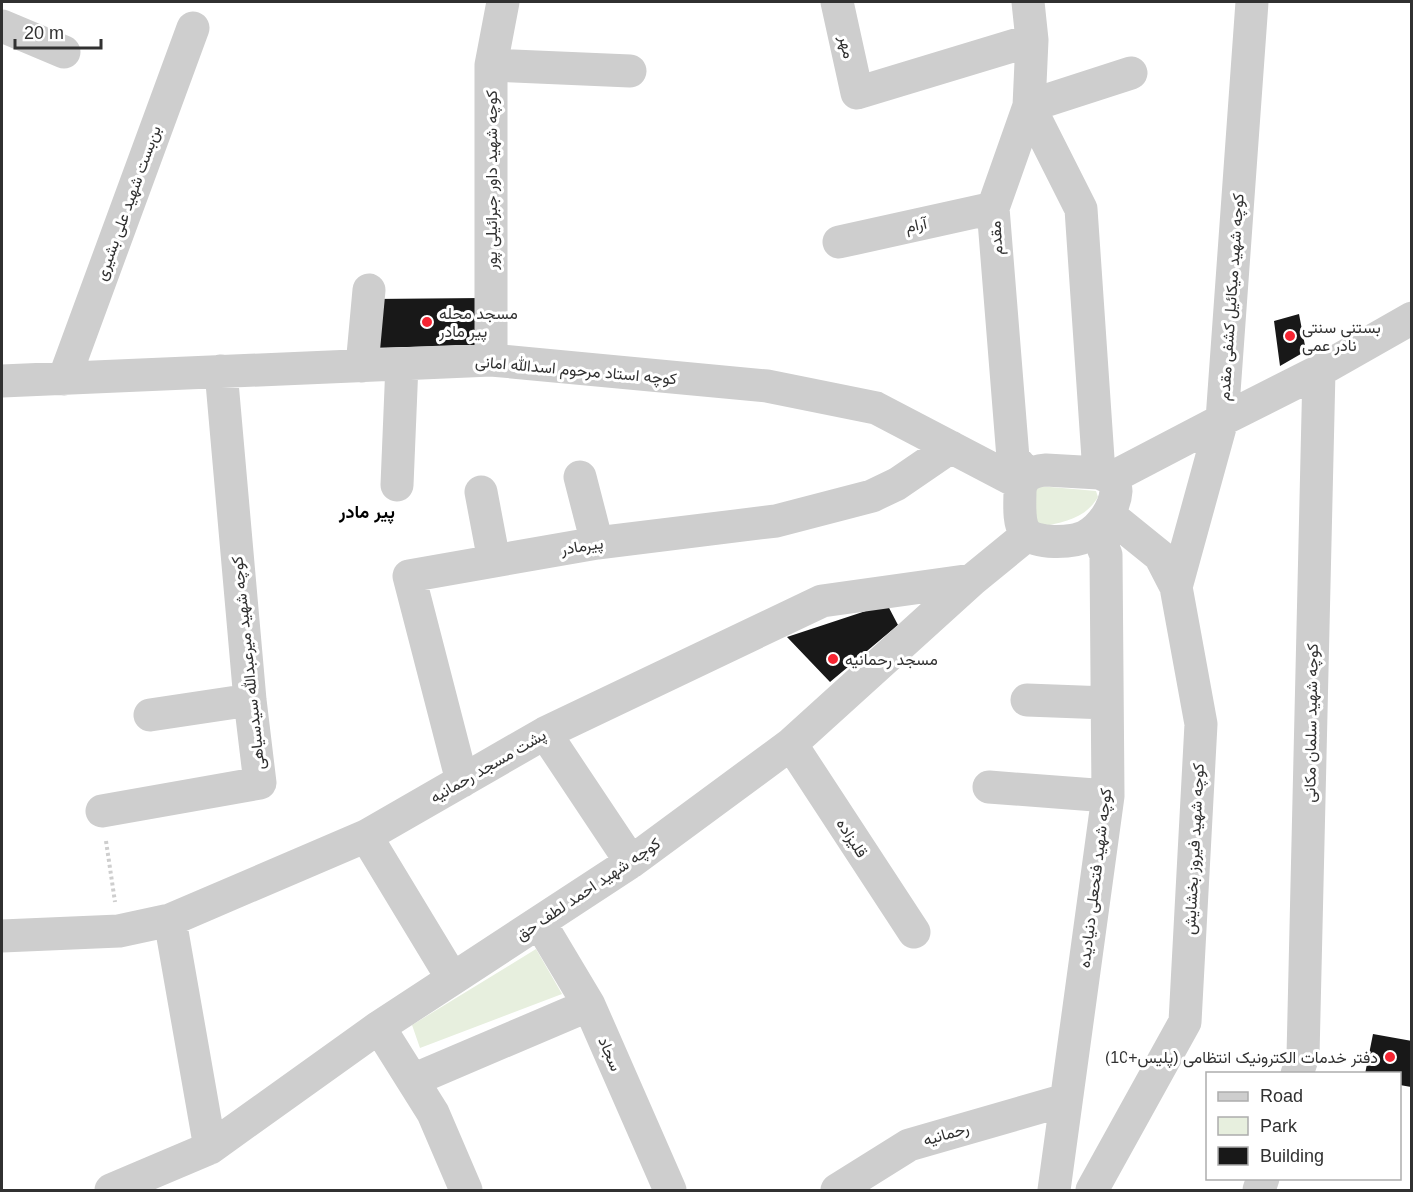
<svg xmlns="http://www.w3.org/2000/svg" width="1413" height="1192" font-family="Arial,Vazirmatn,sans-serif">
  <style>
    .green { fill: #e7efde }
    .building { fill: #181818 }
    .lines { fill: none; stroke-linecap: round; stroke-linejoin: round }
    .path { stroke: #cecece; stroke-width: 4; stroke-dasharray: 3 3; stroke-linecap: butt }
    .minor { stroke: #cecece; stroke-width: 33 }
    .poi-dot { fill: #f62532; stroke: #fff; stroke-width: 2 }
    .labels { text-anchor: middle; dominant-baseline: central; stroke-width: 6; stroke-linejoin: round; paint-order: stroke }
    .street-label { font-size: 16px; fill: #313131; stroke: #fff }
    .poi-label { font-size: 16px; fill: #313131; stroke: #fff; text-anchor: start }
    .neighbourhood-label { font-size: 18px; font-weight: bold; fill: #000; stroke: #fff }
  </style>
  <rect width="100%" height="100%" fill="#fff"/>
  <!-- green -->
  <path class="green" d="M1039,486L1096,491L1098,497C1085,519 1064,522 1040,527L1033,522L1036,490Z
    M536,949L562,994L420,1048L412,1025Z"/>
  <!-- building -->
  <path class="building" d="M483,298L482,345L369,348L373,299Z
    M1299,314L1306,351L1280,366L1274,321Z
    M887,604L898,625L830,682L787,637Z
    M1373,1034L1412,1041L1411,1087L1400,1085V1074H1365Z"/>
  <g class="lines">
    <!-- path -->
    <path class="path" d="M106,841L115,902"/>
    <!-- minor -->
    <path class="minor" d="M837,2L857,93L1032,40
      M2,26L64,52
      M491,65L630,71
      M839,242L993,208
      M491,360V65L503,2
      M362,366L369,290
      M64,379L193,28
      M2,381L491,360L767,386L876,408L1021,484
      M1046,470L1099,473L1111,478C1113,482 1116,486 1116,491C1115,508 1101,528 1086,536C1074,543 1034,545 1025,532C1018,522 1020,503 1020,491C1021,476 1032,471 1046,470Z
      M1099,473L1081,209L1029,106L1131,73
      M1028,475L1013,458L993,208L1029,106L1032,40L1028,2
      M580,477L597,543
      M1111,478L1222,420L1319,371L1412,318
      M397,485L402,364
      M481,492L494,561
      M1176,587L1222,420L1252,2
      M1027,700L1107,703
      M150,715L250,700
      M545,733L631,862
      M791,744L914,932
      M462,781L409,576L597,543L776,521L872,496L897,484L951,447
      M989,787L1108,796
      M102,811L260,783L250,700L221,371
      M366,836L452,978
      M170,920L210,1148
      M540,923L589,1005L670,1190
      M2,936L119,931L170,920L366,836L545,733L822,601L972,580
      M379,1027L433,1113L466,1190
      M1297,1074L1303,1056L1319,371
      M413,1080L589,1005
      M111,1190L210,1148L379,1027L631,862L791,744L972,580L1027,535
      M837,1190L909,1145L1065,1100
      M1054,1190L1108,796L1106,555L1096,530
      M1092,1190L1185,1022L1201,724L1176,587L1160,556L1108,514
      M1259,1190L1263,1178"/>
  </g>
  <!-- markers -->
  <g class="poi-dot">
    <circle cx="427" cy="322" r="6"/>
    <circle cx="1290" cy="336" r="6"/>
    <circle cx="833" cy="659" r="6"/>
    <circle cx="1390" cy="1057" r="6"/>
  </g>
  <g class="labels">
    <!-- street labels -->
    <g class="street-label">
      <text transform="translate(847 47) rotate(78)">مهر</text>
      <text transform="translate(491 180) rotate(-90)">کوچه شهید داور جبرائیلی پور</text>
      <text transform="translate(128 203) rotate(-70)">بن‌بست شهید علی بشیری</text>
      <text transform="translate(916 225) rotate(-12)">آرام</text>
      <text transform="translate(996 238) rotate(-94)">مقدم</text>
      <text transform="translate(1231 297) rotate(-86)">کوچه شهید میکائیل کشفی مقدم</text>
      <text transform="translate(576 370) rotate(5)">کوچه استاد مرحوم اسدالله امانی</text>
      <text transform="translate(582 546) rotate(-9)">پیرمادر</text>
      <text transform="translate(248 663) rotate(-96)">کوچه شهید میرعبدالله سیدسیاهی</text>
      <text transform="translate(1311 723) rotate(-89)">کوچه شهید سلمان مکانی</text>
      <text transform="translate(488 766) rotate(-30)">پشت مسجد رحمانیه</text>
      <text transform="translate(852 838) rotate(57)">قلیزاده</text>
      <text transform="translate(1194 849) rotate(-87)">کوچه شهید فیروز بخشایش</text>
      <text transform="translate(1095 878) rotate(-83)">کوچه شهید فتحعلی دنیادیده</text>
      <text transform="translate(588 889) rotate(-34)">کوچه شهید احمد لطف حق</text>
      <text transform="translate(610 1054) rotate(67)">سجاد</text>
      <text transform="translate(946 1134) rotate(-16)">رحمانیه</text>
    </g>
    <!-- poi labels -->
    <g class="poi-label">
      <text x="439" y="313">مسجد محله<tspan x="439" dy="18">پیر مادر</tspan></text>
      <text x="1302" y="327">بستنی سنتی<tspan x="1302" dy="18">نادر عمی</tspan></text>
      <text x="845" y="659">مسجد رحمانیه</text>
      <text x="1378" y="1057" text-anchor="end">دفتر خدمات الکترونیک انتظامی (پلیس+10)</text>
    </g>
    <!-- neighbourhood labels -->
    <g class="neighbourhood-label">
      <text x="367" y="512">پیر مادر</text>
    </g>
  </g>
  <!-- border -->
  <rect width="1413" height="1192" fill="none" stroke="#313131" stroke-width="6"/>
  <!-- legend -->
  <rect x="1206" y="1072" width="195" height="108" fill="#ffffff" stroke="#adadad" stroke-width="1.5"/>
  <rect x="1218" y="1092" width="30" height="9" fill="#cecece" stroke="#adadad" stroke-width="1.5"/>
  <text x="1260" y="1102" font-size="18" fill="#313131">Road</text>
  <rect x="1218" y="1117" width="30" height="18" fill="#e7efde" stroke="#adadad" stroke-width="1.5"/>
  <text x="1260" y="1132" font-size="18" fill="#313131">Park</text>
  <rect x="1218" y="1147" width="30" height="18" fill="#181818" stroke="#adadad" stroke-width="1.5"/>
  <text x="1260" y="1162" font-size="18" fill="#313131">Building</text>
  <!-- scale -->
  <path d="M15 39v9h86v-9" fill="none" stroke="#313131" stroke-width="3"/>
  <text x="24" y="39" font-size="18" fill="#313131" stroke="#ffffff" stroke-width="4.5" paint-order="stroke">20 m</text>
</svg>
